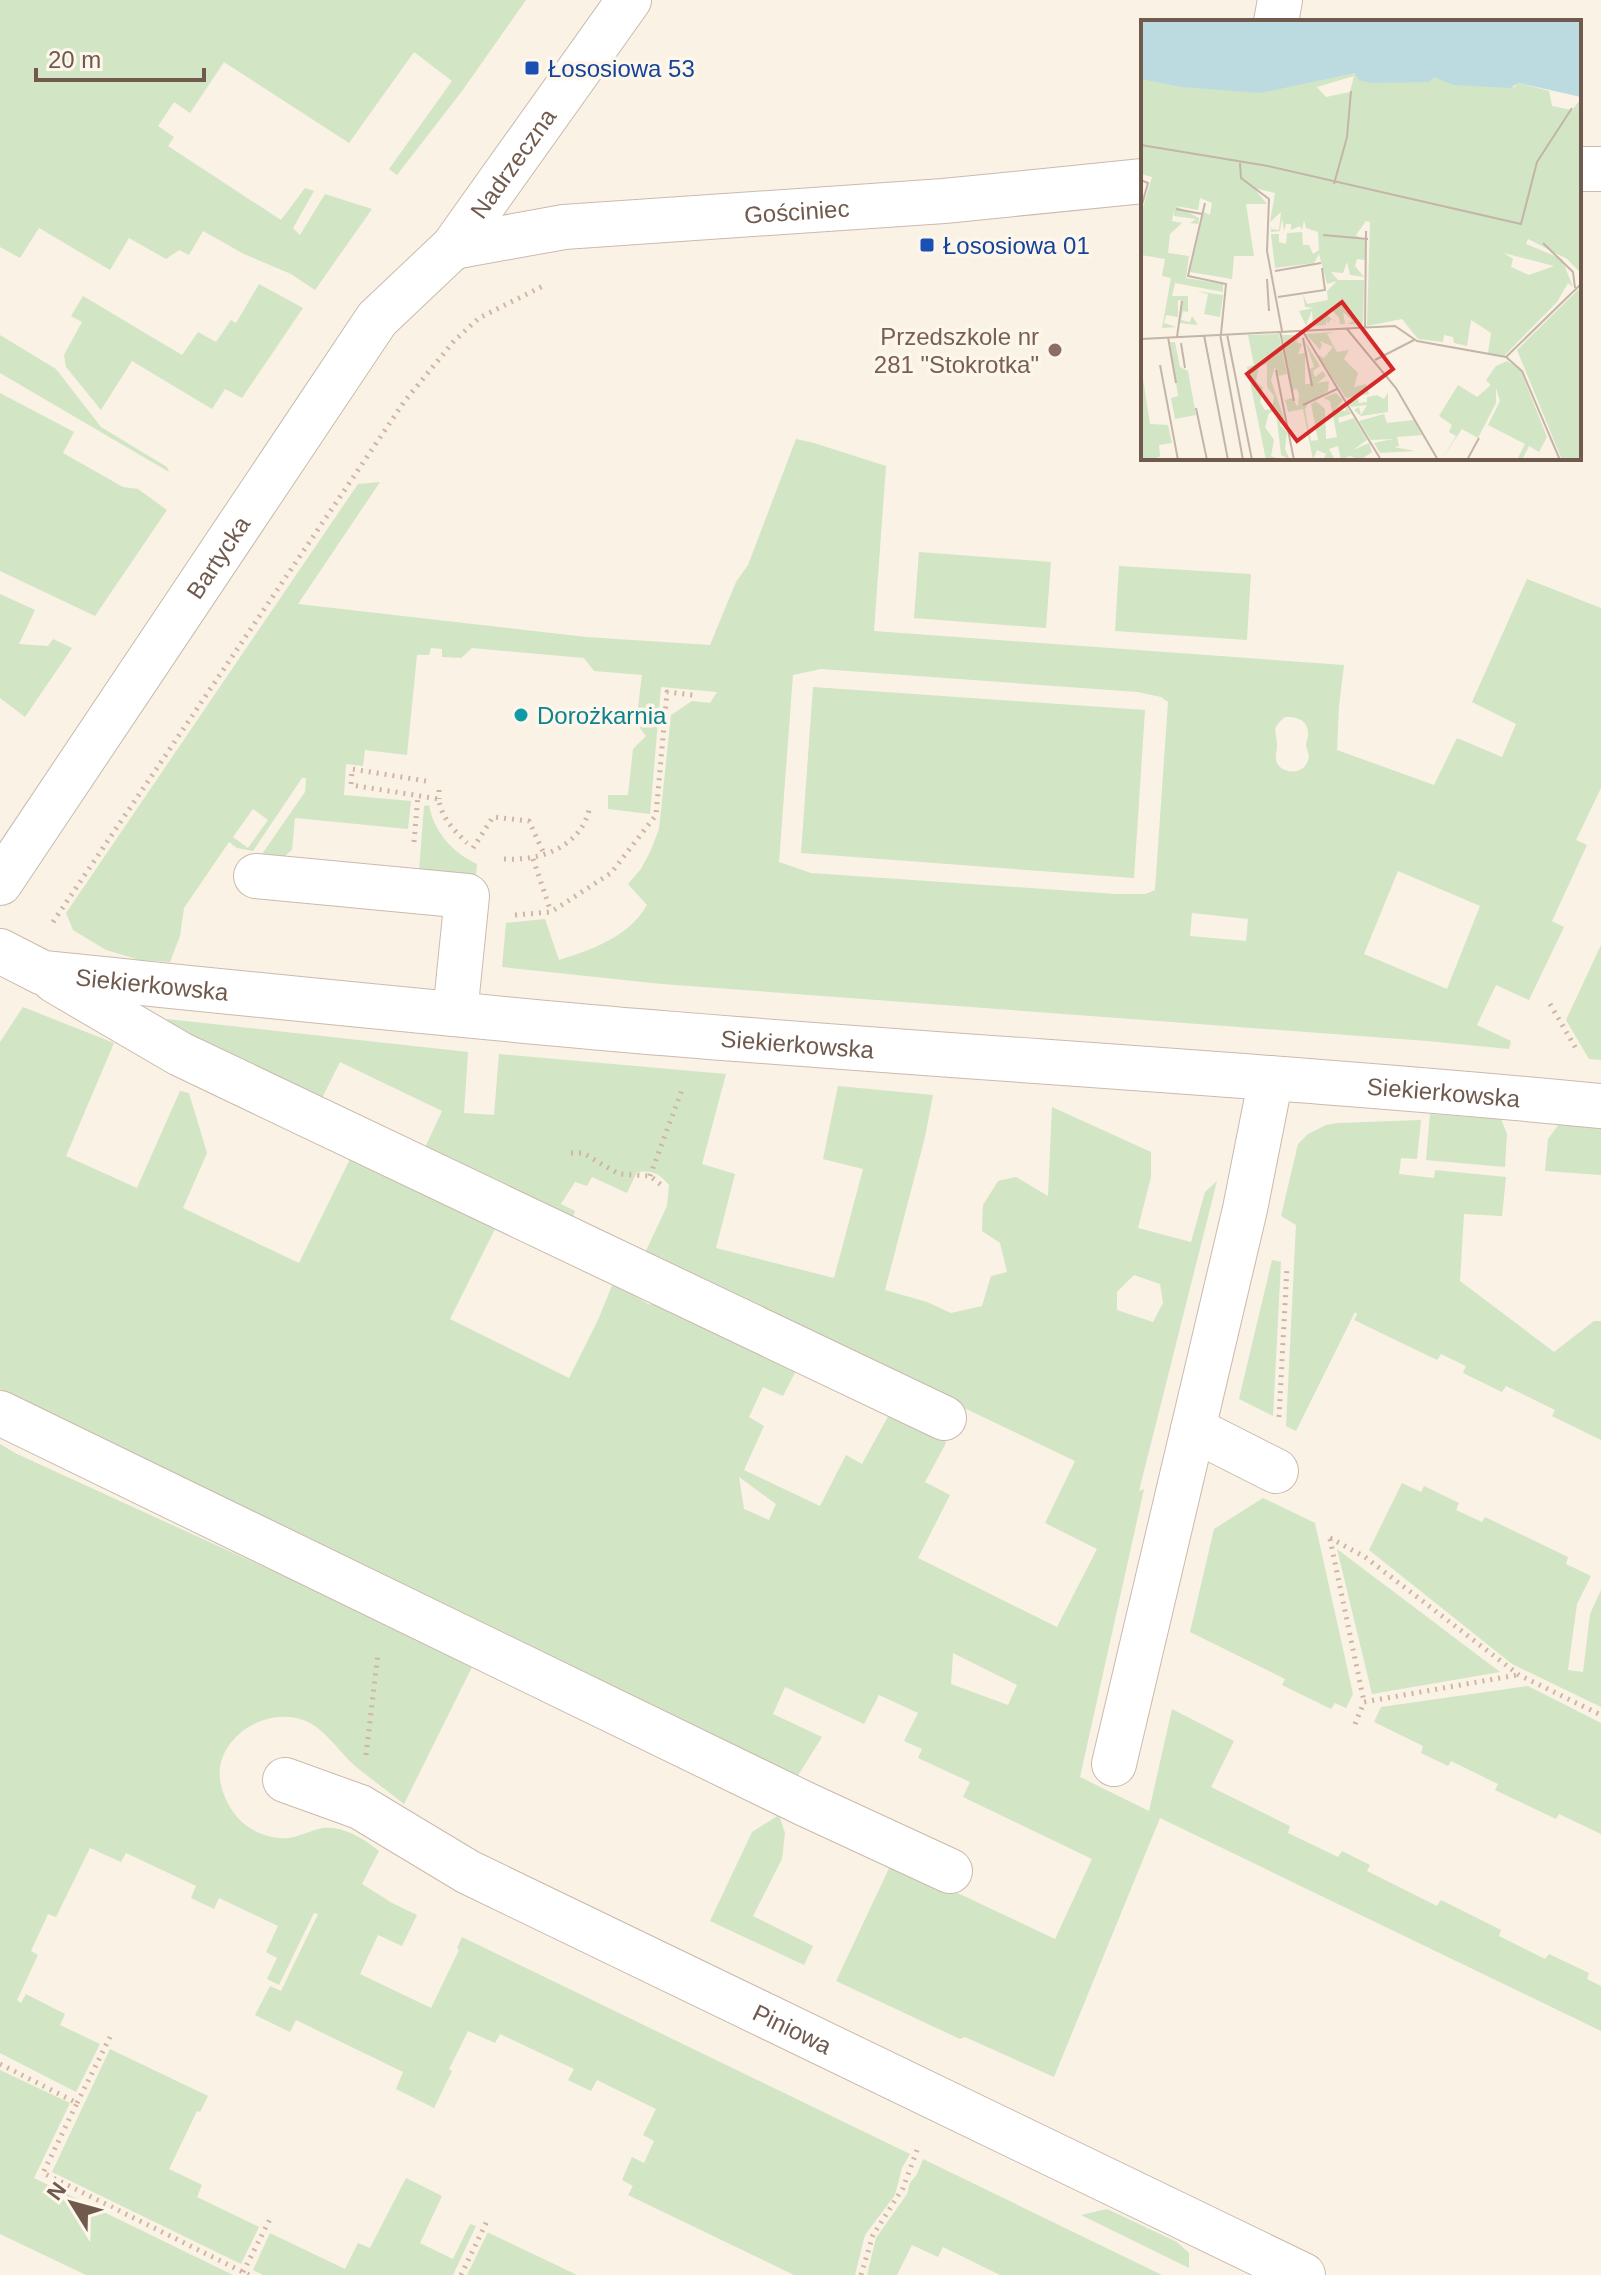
<svg xmlns="http://www.w3.org/2000/svg" width="1601" height="2275" font-family="Helvetica,sans-serif">
  <style>
    .green { fill: #d2e5c5; fill-rule: evenodd }
    .lines { fill: none; stroke-linecap: round; stroke-linejoin: round }
    .minor-casing { stroke: #cabaad; stroke-width: 46 }
    .path { stroke: #d0b5a3; stroke-width: 5; stroke-dasharray: 2 6; stroke-linecap: butt }
    .minor { stroke: #fff; stroke-width: 44 }
    .transit-dot { fill: #1a4fb4; stroke: #fdf6eb; stroke-width: 3 }
    .education-dot { fill: #8d6e63; stroke: #fdf6eb; stroke-width: 3 }
    .culture-dot { fill: #0f9aa8; stroke: #fdf6eb; stroke-width: 3 }
    .labels { text-anchor: middle; dominant-baseline: central; stroke-width: 7; stroke-linejoin: round; paint-order: stroke }
    .transit-label { font-size: 24px; fill: #164399; stroke: #fdf6eb; text-anchor: start }
    .street-label { font-size: 24px; fill: #705a4d; stroke: #fdf6eb }
    .education-label { font-size: 24px; fill: #785e54; stroke: #fdf6eb; text-anchor: end }
    .culture-label { font-size: 24px; fill: #0d838f; stroke: #fdf6eb; text-anchor: start }
    .inset-road { fill: none; stroke: #c3b5a8; stroke-width: 2 }
    .view { fill: #d62828; fill-opacity: 0.15; stroke: #d62828; stroke-width: 4 }
    .inset-edge { fill: none; stroke: #705a4d; stroke-width: 4 }
  </style>
  <rect width="100%" height="100%" fill="#faf2e5"/>
  <!-- green -->
  <path class="green" d="M0,0H526L462,91L397,175L389,169L452,81L414,52L349,143L224,62L190,113L174,102L158,126L174,137L168,146L281,220L305,188L314,191L293,228L300,235L325,194L372,209L315,290L291,274L244,254L203,231L189,255L179,250L166,259L129,238L110,270L39,228L20,258L0,247Z
    M259,284L303,308L242,398L225,389L212,409L132,361L101,410L66,367L64,355L82,322L71,316L83,296L182,355L198,332L216,342L231,320L236,323Z
    M0,335L56,369L101,427L167,467L169,472L0,373Z
    M0,393L74,432L63,453L123,487L138,489L167,510L95,616L0,571Z
    M796,439L814,443L886,466L874,631L1344,665L1339,706L1337,750L1434,785L1457,738L1502,757L1516,724L1472,702L1527,579L1601,608V788L1576,840L1587,845L1552,921L1564,927L1529,1000L1496,985L1477,1025L1511,1041L1509,1049L1427,1041L662,984L502,967L506,923L545,919L559,960C591,950 629,937 647,905L628,884L641,869L651,850L659,829L671,715L692,701L710,703L717,692L661,687L650,814L608,809V795H628L633,749L646,736L636,723L642,675L594,671L584,658L472,648L461,658L442,657V649L431,648L429,655H417L407,755L365,750L363,766L346,764L344,795L411,801L408,829L295,818L292,850L281,859L260,857L305,792L306,778H302L253,851L237,848L229,842L184,908L180,936L170,962L140,960L106,950L73,930L66,913L358,484L380,482L298,604L586,637L710,645L736,582L748,565ZM821,669L1138,692L1161,697L1168,702L1155,890L1145,894H1116L811,873L779,862L793,675ZM1285,717C1296,717 1307,719 1308,732C1309,737 1306,741 1306,745C1307,751 1311,756 1307,763C1302,773 1288,774 1280,767C1272,758 1278,753 1277,744C1276,729 1271,729 1285,717ZM253,809L268,820L248,848L233,837ZM1398,871L1480,906L1447,989L1364,954ZM1192,913L1248,919L1246,941L1190,936Z
    M919,552L1051,562L1046,628L914,618Z
    M1119,566L1251,574L1247,640L1115,631Z
    M0,594L35,610L19,644L48,646L53,639L72,648L25,717L0,698Z
    M813,687L1145,710L1134,878L801,853Z
    M429,805C434,832 452,852 477,864L476,877L419,871L424,806Z
    M1601,945V1060L1589,1059L1566,1020Z
    M23,1007L114,1043L66,1156L137,1188L180,1091L189,1093L207,1153L183,1208L299,1263L351,1157L496,1227L450,1319L569,1378L598,1320L613,1283L648,1304L664,1305L800,1363L783,1396L763,1387L749,1417L764,1426L744,1470L820,1506L846,1455L862,1464L896,1402L940,1421L946,1443L925,1482L950,1495L918,1558L1057,1627L1097,1549L1045,1523L1075,1461L866,1361L642,1259L667,1206L669,1185C659,1173 652,1170 637,1172L627,1193L592,1177L587,1186L575,1182L561,1204L575,1211L570,1225L423,1152L442,1111L340,1062L320,1102L172,1030L167,1019L468,1052L464,1113L494,1115L499,1054L726,1074L702,1164L735,1174L716,1248L834,1278L863,1169L823,1159L838,1086L933,1095L925,1137L885,1290L927,1302L951,1313L982,1306L991,1276L1007,1272L1000,1243L982,1231L983,1205L998,1181L1016,1177L1048,1196L1052,1107L1151,1152V1177L1138,1228L1191,1242L1205,1192L1217,1181L1139,1491L1144,1489L1080,1777L1149,1811L1172,1709L1234,1741L1211,1787L1290,1826L1288,1833L1338,1857L1342,1851L1370,1865L1367,1871L1437,1906L1441,1900L1501,1930L1499,1936L1545,1959L1549,1954L1589,1973L1587,1979L1601,1986V2031L1160,1818L1054,2077L965,2037L960,2039L836,1981L892,1862L1055,1939L1092,1859L963,1797L970,1782L918,1758L922,1749L904,1741L918,1713L879,1695L864,1724L785,1687L773,1714L822,1737L794,1782L201,1492L0,1389V1042ZM1134,1275L1160,1284L1163,1303L1153,1322L1117,1310V1292ZM739,1477L776,1504L769,1520L744,1509ZM953,1653L1017,1685L1008,1705L951,1684Z
    M1430,1114L1501,1119L1507,1134L1505,1167L1426,1160Z
    M1421,1120L1417,1159L1401,1158L1399,1174L1434,1178L1435,1170L1506,1177L1502,1216L1464,1214L1460,1281L1554,1352L1594,1321H1601V1440L1552,1416L1555,1410L1506,1386L1502,1392L1463,1373L1466,1366L1441,1354L1437,1360L1354,1320L1357,1314L1355,1312L1296,1431L1286,1426L1296,1225L1281,1216L1298,1144L1308,1134L1326,1125L1338,1123Z
    M1559,1124L1601,1127V1175L1545,1171L1548,1139Z
    M1272,1260L1281,1262L1273,1416L1239,1399Z
    M0,1444L17,1454L474,1663L404,1804C388,1791 371,1779 355,1766C338,1751 323,1725 300,1719C267,1709 226,1732 220,1767C217,1788 231,1815 247,1826C259,1835 280,1841 294,1837C304,1834 313,1830 323,1828C344,1826 364,1839 379,1851L362,1884L392,1903L417,1915L402,1946L378,1935L360,1974L431,2008L459,1950L457,1948L462,1937L910,2154L902,2168L895,2195L865,2235L855,2275H794L628,2195L633,2186L622,2180L632,2157L644,2163L654,2141L643,2135L656,2109L597,2080L591,2091L568,2080L574,2069L500,2034L495,2043L468,2031L449,2069L452,2071L434,2108L396,2089L403,2072L296,2020L290,2032L255,2015L270,1986L281,1991L318,1914L314,1913L279,1985L267,1979L277,1958L266,1952L278,1926L219,1898L214,1909L191,1898L196,1886L126,1853L121,1862L90,1848L56,1917L48,1914L31,1951L38,1955L17,2000L21,2003L26,1994L65,2014L60,2025L100,2044L76,2092L0,2053Z
    M1402,1483L1421,1492L1424,1486L1459,1503L1456,1510L1482,1522L1485,1517L1568,1557L1566,1564L1591,1576L1577,1604L1568,1670L1583,1672L1590,1614L1601,1590V1707L1512,1664L1369,1550Z
    M1263,1498L1315,1523L1353,1694L1346,1708L1335,1703L1331,1709L1282,1685L1285,1679L1190,1632L1214,1529Z
    M1337,1549L1500,1672L1372,1694Z
    M1528,1686L1601,1723V1834L1559,1814L1556,1819L1495,1790L1498,1784L1451,1761L1448,1766L1421,1753L1423,1746L1374,1722L1381,1707Z
    M779,1815L785,1833L782,1859L753,1916L813,1946L804,1965L710,1921L752,1832Z
    M110,2049L208,2096L200,2112L197,2111L169,2169L202,2185L197,2197L259,2227L241,2264L52,2172Z
    M0,2070L70,2103L34,2178L233,2275H86L0,2234Z
    M923,2159L1162,2275H1000L943,2247L938,2257L912,2245L897,2275H867L876,2238L907,2194L910,2183L917,2174Z
    M406,2178L442,2196L420,2243L453,2259L470,2224L476,2226L453,2275H263L253,2270L270,2233L345,2269L358,2243L370,2248Z
    M1107,2209L1177,2242L1189,2253V2268L1081,2215Z
    M488,2232L489,2233L577,2275H467Z"/>
  <g class="lines">
    <!-- minor casing -->
    <g class="minor-casing">
      <g id="minor">
        <path d="M1276,22L1280,0"/>
        <path d="M1579,169H1601"/>
        <path id="s1" d="M453,247L564,227L944,201L1143,181"/>
        <path d="M256,876L467,896L455,1014"/>
        <path id="s2" d="M0,883L377,319L453,247L629,0"/>
        <path id="s3" d="M0,951L43,973C241,993 439,1014 637,1031C958,1058 1280,1075 1601,1106"/>
        <path d="M55,981L180,1054L944,1418"/>
        <path d="M0,1413L805,1804L950,1871"/>
        <path d="M1193,1429L1276,1471"/>
        <path d="M1114,1764L1245,1209L1271,1078"/>
        <path id="s4" d="M285,1780L360,1807L468,1872L1303,2275"/>
      </g>
    </g>
    <!-- path -->
    <path class="path" d="M426,781L352,769L351,785L439,799C441,818 454,830 467,843
      M439,790V799
      M414,842L418,795
      M473,848L493,817L529,821L545,856
      M504,859C541,861 582,847 590,806
      M533,859L551,912
      M515,915L551,912L611,873L656,815L667,692L693,695
      M53,922L404,402L454,341L479,318L545,285
      M1550,1004L1578,1052
      M571,1153H583L619,1174L650,1176L665,1188
      M650,1176L683,1087
      M1279,1417L1287,1267
      M1330,1538L1365,1557L1519,1675L1601,1715
      M1330,1539L1364,1702
      M1355,1724L1364,1702L1517,1675
      M366,1755L378,1653
      M0,2064L77,2103L43,2173L249,2275
      M77,2103L110,2037
      M243,2272L270,2219
      M461,2275L488,2219
      M861,2275L873,2235L903,2188L917,2150"/>
    <!-- minor -->
    <use href="#minor" class="minor"/>
  </g>
  <!-- markers -->
  <g class="transit-dot">
    <rect x="524" y="60" width="16" height="16" rx="4"/>
    <rect x="919" y="237" width="16" height="16" rx="4"/>
  </g>
  <circle class="education-dot" cx="1055" cy="350" r="8"/>
  <circle class="culture-dot" cx="521" cy="715" r="8"/>
  <g class="labels">
    <!-- transit labels -->
    <g class="transit-label">
      <text x="548" y="68">Łososiowa 53</text>
      <text x="943" y="245">Łososiowa 01</text>
    </g>
    <!-- street labels -->
    <g class="street-label">
      <text stroke="none"><textPath href="#s2" startOffset="886">Nadrzeczna</textPath></text>
      <text stroke="none"><textPath href="#s1" startOffset="346">Gościniec</textPath></text>
      <text stroke="none"><textPath href="#s2" startOffset="392">Bartycka</textPath></text>
      <text stroke="none"><textPath href="#s3" startOffset="158">Siekierkowska</textPath></text>
      <text stroke="none"><textPath href="#s3" startOffset="806">Siekierkowska</textPath></text>
      <text stroke="none"><textPath href="#s3" startOffset="1454">Siekierkowska</textPath></text>
      <text stroke="none"><textPath href="#s4" startOffset="566">Piniowa</textPath></text>
    </g>
    <!-- education labels -->
    <g class="education-label">
      <text x="1039" y="336">Przedszkole nr<tspan x="1039" dy="28">281 "Stokrotka"</tspan></text>
    </g>
    <!-- culture labels -->
    <g class="culture-label">
      <text x="537" y="715">Dorożkarnia</text>
    </g>
  </g>
  <!-- overview -->
  <g transform="translate(1141 20)">
    <rect width="440" height="440" fill="#faf2e5"/>
    <path d="M214,53L253,62L293,57L319,65L373,67L378,63L408,71L411,86L431,90L440,79V261V253L426,239L387,219L385,224L421,239L432,267L427,263L416,282L363,336L347,333L350,313L330,300L326,326L313,323L312,317L303,315L302,322L277,319L261,299L226,306L229,202L225,201L215,215L225,221L224,240L216,239L214,246L223,257L209,255L206,242L202,253L190,252L197,260H223L222,304H206L212,301L202,292L204,304H199L198,298L190,289L187,296L198,304L190,299L187,304L185,299V305L172,306L171,290L165,306L158,291L173,288L164,287L162,274L166,284L187,280L186,271L196,261L186,264L178,234L173,243L134,248L130,214H138V222L145,224L146,213L161,212L162,225H168L172,234L178,230L177,212L165,208L163,200L161,210L159,206L150,210V204H145L143,211L141,198L139,211L130,212L129,204L130,209L138,210L140,192L129,202L134,173L113,168L126,184H105L113,236H93L91,259L49,252L63,192L69,195L71,183L59,178L57,190L35,186L58,198L57,204L49,203L55,199L33,196V190L31,201L41,203L29,214L27,233L48,236L45,258L82,264V272L34,263L31,276H47V292L42,291L40,300L49,302L51,296L57,305L38,303L41,281L37,280V297L25,295L23,303L35,307L21,308L30,258L21,256L24,239L0,235V194L11,157L0,154V59L109,72ZM213,56L209,72L185,77L176,67ZM363,233L413,246L388,255L370,247L372,239ZM440,267V440H421L376,330ZM55,271L82,275L79,297L63,294L67,274ZM192,312L186,314L196,332L208,330L203,339L217,353L213,367L225,364L228,374L205,378L176,334L183,338L192,327L179,321L181,325L179,330L165,314ZM138,314L146,354L138,356L134,347L130,360L143,398L139,405L146,412L144,429L149,440L140,435L135,391L128,393L124,407L133,420L130,436L136,438L125,440L106,347L113,345L107,315ZM126,344V367L133,376L131,389L124,390L119,382L122,368L115,361L118,346ZM141,315H160L155,322L161,324L157,334L164,333V364H171L169,349L173,347L164,321L179,346L172,351L174,357L182,351L185,356L176,363L188,361L187,371L166,385L164,390L170,421L177,420L170,384L175,381L184,389L185,419L196,417L189,381L182,378L195,373L202,380L194,390L205,391L203,383L210,394L197,398L198,403L213,398L226,420L212,430L228,423L231,432L219,440L209,436L200,440L197,426L188,429L194,440H182L185,434L176,430L172,440L162,389L147,392L146,387L144,380L151,378L157,387L158,374L155,368L151,372ZM29,322H34L39,347L47,351L55,395L34,399L30,378L37,376ZM366,341L379,349L406,417L398,432L388,426L381,440H376L384,424L347,405L359,381L355,368V383L337,418L321,409L300,440L315,416L308,412L311,405L298,396L317,365L336,377L350,365L345,360L355,346ZM0,346L9,404L27,405L31,423L18,425L19,436L12,440H0ZM247,373V392L220,396L213,390L218,387L220,395L226,385L210,387L207,382L217,378L218,383L226,382V377L236,375L243,379ZM243,394L246,403L273,400L281,415L256,417L258,426L253,427L274,431L239,433L233,423L252,419L230,420L218,401Z" fill="#d2e5c5" fill-rule="evenodd"/>
    <path d="M0,0H440V77L378,63L369,68L312,65L293,57L288,62L230,63L218,60L214,53L119,73L40,67L0,59Z" fill="#bcdbe1"/>
    <path class="inset-road" d="M0,125L127,146L380,204L396,142L431,88M99,143L100,158L128,179L126,231L141,311M0,160L7,163L0,188M193,164L206,117L210,71M64,183L47,256L85,264L80,314M35,189L61,194M182,215L227,219M402,223L432,252L434,268M134,251L180,243M126,259L128,291M137,277L184,270L181,248M224,308L225,211M206,309L255,368L297,440M161,310L240,440M139,311L153,381M79,314L102,440M86,314L111,440M63,315L87,440M27,317L35,363M36,317L41,281M162,318L171,366M0,319L254,306L276,321L365,337L381,351L419,440M40,323L44,348M365,337L440,264M234,340L273,320M19,345L37,440M135,350L153,440M162,385L196,369M55,388L66,440M326,440L338,418"/>
    <path class="view" d="M201,282L252,349L156,421L106,354Z"/>
    <rect width="440" height="440" class="inset-edge"/>
  </g>
  <!-- north arrow -->
  <g transform="translate(72 2203) rotate(307)" stroke="#fdf6eb" stroke-width="6" paint-order="stroke">
  <path d="M0-6L14 30L0 20L-14 30Z" fill="#705a4d"/>
  <text y="-12" font-size="22" font-weight="bold" text-anchor="middle" fill="#705a4d">N</text>
  </g>
  <!-- scale -->
  <path d="M36 68v12h168v-12" fill="none" stroke="#705a4d" stroke-width="4"/>
  <text x="48" y="68" font-size="24" fill="#705a4d" stroke="#fdf6eb" stroke-width="6" paint-order="stroke">20 m</text>
</svg>
